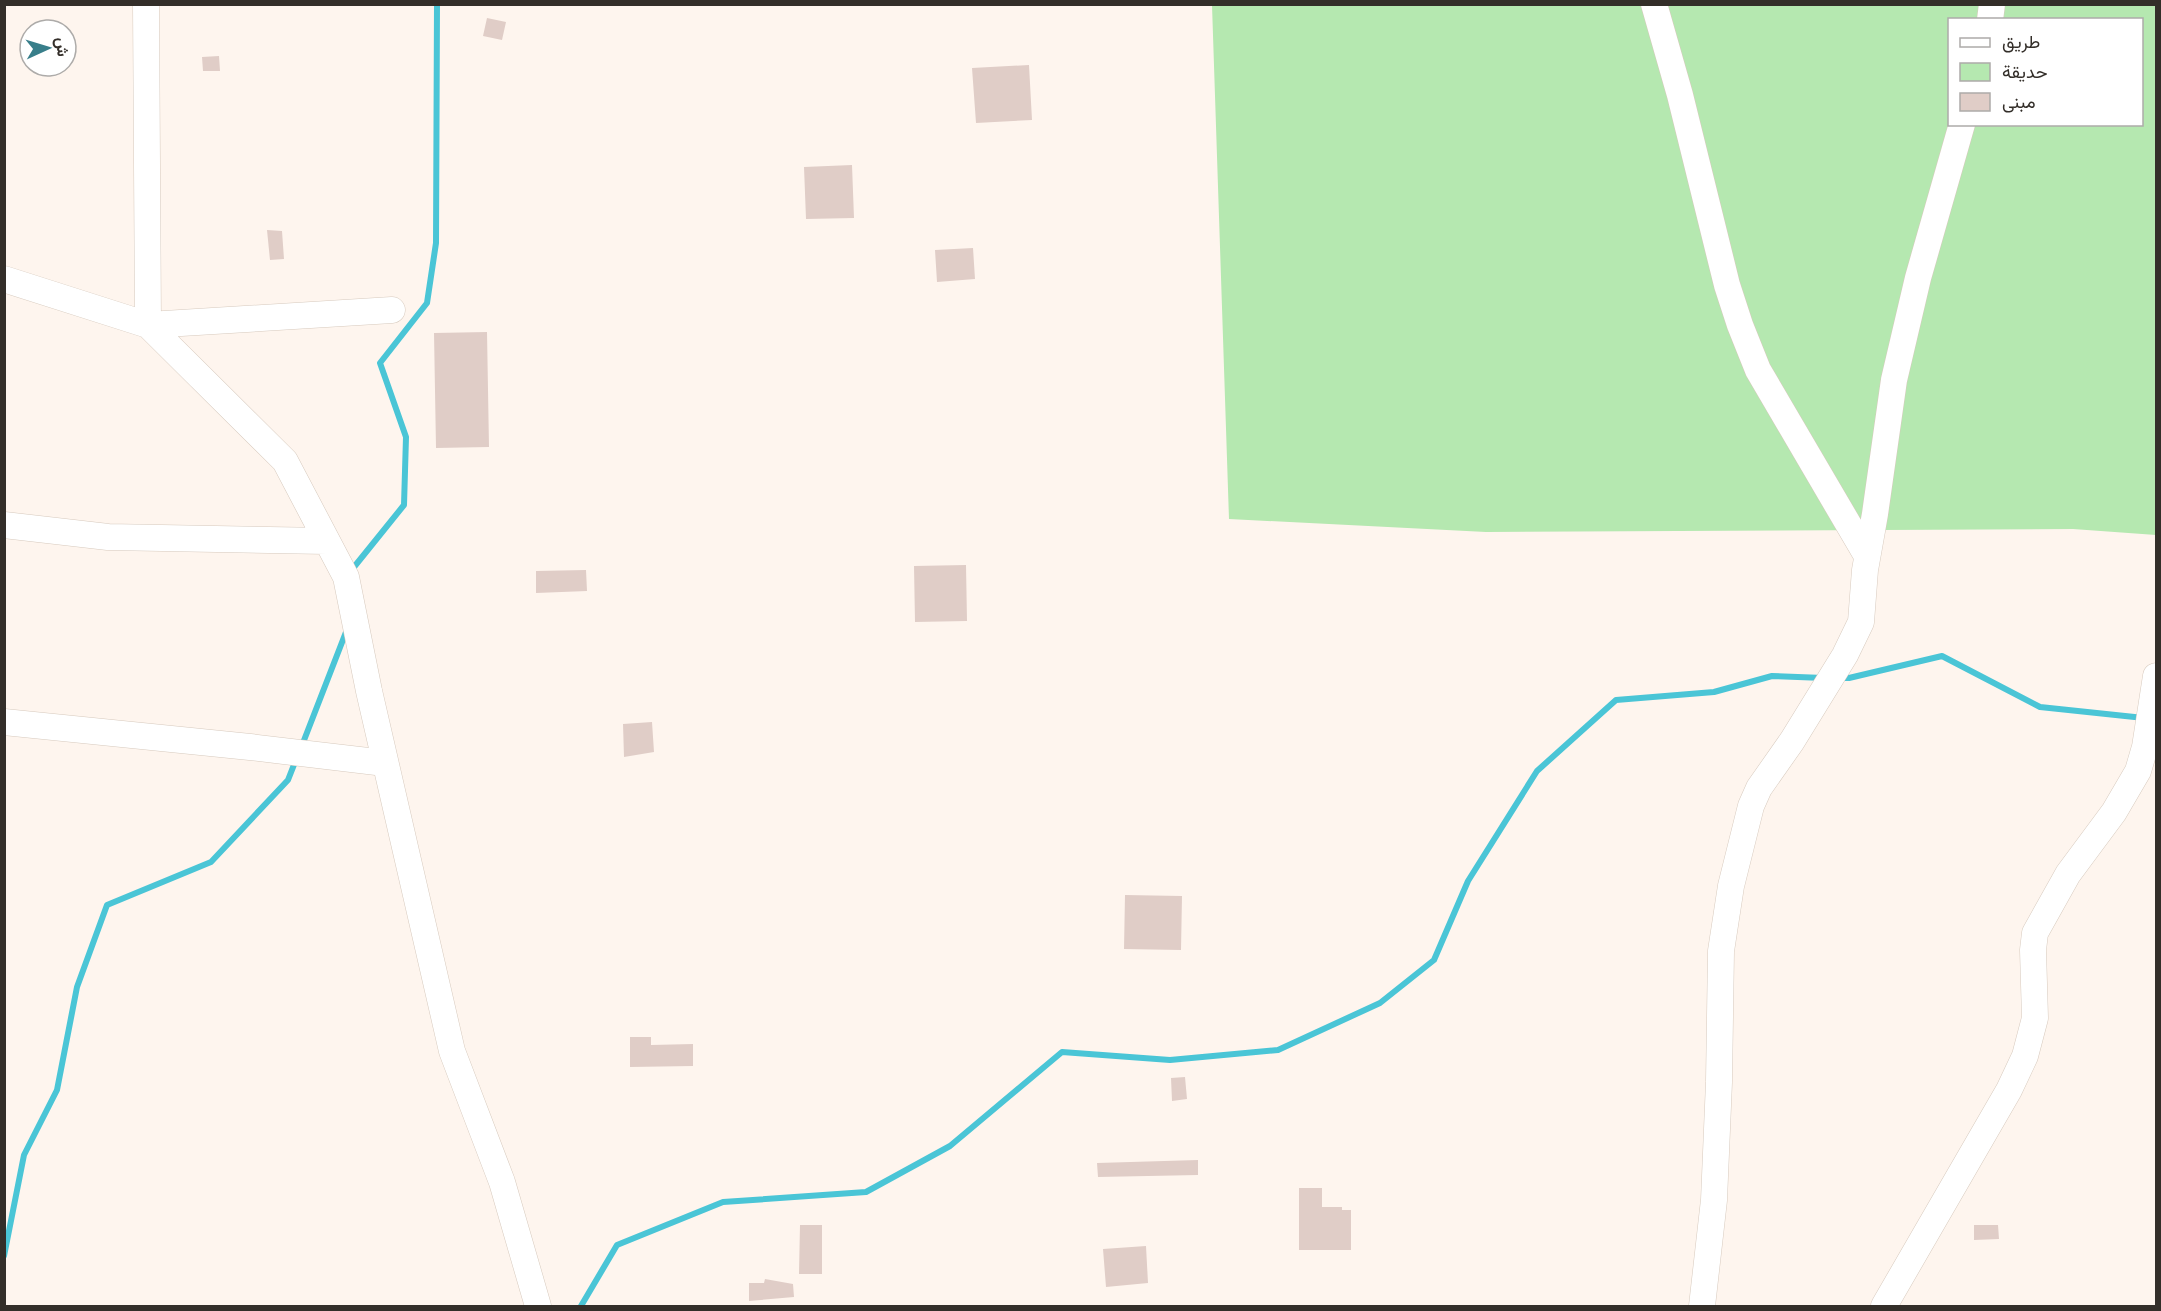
<svg xmlns="http://www.w3.org/2000/svg" width="2161" height="1311" font-family="'Varela Round',Vazirmatn,sans-serif">
  <style>
    .green { fill: #b5e8b0; fill-rule: evenodd }
    .lines { fill: none; stroke-linecap: round; stroke-linejoin: round }
    .stream { stroke: #4ac5d6; stroke-width: 6 }
    .building { fill: #e0cdc7 }
    .minor-casing { stroke: #d7cabe; stroke-width: 27 }
    .minor { stroke: #fff; stroke-width: 26 }
  </style>
  <rect width="100%" height="100%" fill="#fef5ee"/>
  <!-- green -->
  <path class="green" d="M1212,5H2156V535L2073,529L1486,532L1229,519ZM1950,20H2142V124H1950Z"/>
  <g class="lines">
    <!-- stream -->
    <path class="stream" d="M350,572L404,505L406,437L380,363L427,303L436,243L437,4
      M1840,678H1849L1942,656L2040,707L2144,718
      M301,748L346,632
      M4,1256L24,1155L57,1090L77,987L107,905L211,862L288,780L297,757
      M581,1306L617,1245L723,1202L866,1192L950,1146L1062,1052L1170,1060L1278,1050L1380,1003L1434,960L1468,881L1537,771L1616,700L1714,692L1772,676L1824,678"/>
  </g>
  <!-- building -->
  <path class="building" d="M487,18L506,22L502,40L483,36Z
    M219,56L220,71H203L202,57Z
    M1029,65L1032,120L976,123L972,68Z
    M852,165L854,218L806,219L804,167Z
    M267,230L282,231L284,259L270,260Z
    M973,248L975,279L937,282L935,250Z
    M487,332L489,447L436,448L434,333Z
    M966,565L967,621L915,622L914,566Z
    M586,570L587,591L536,593V571Z
    M652,722L654,752L624,757L623,724Z
    M1125,895L1182,896L1181,950L1124,949Z
    M630,1037H651V1045L693,1044V1066L630,1067Z
    M1185,1077L1187,1099L1172,1101L1171,1078Z
    M1198,1160V1175L1098,1177L1097,1163Z
    M1299,1188H1322V1207H1342V1210H1351V1250H1299Z
    M800,1225H822V1274H799Z
    M1974,1225H1998L1999,1239L1974,1240Z
    M1146,1246L1148,1283L1106,1287L1103,1249Z
    M765,1279L793,1284L794,1297L749,1301V1283H764Z"/>
  <g class="lines">
    <!-- minor casing -->
    <g class="minor-casing">
      <path id="minor" d="M146,4L148,325L285,461L346,577L369,691L452,1051L502,1182L538,1306
        M1654,4L1680,95L1727,285L1740,325L1758,370L1867,556
        M1990,20L1992,4
        M4,279L148,325L392,310
        M4,525L108,537L327,541
        M4,722L250,747L385,763
        M1702,1306L1714,1200L1719,1082L1721,951L1731,886L1751,806L1759,788L1792,741L1845,655L1861,622L1865,570L1875,514L1894,380L1918,278L1962,124
        M1884,1306L2009,1090L2025,1056L2035,1018L2033,950L2035,933L2068,874L2114,812L2138,771L2145,747L2156,676"/>
    </g>
    <!-- minor -->
    <use href="#minor" class="minor"/>
  </g>
  <!-- border -->
  <rect width="2161" height="1311" fill="none" stroke="#332e29" stroke-width="12"/>
  <!-- legend -->
  <rect x="1948" y="18" width="195" height="108" fill="#ffffff" stroke="#adaba9" stroke-width="1.5"/>
  <rect x="1960" y="38" width="30" height="9" fill="#ffffff" stroke="#adaba9" stroke-width="1.5"/>
  <text x="2002" y="48" font-size="18" fill="#332e29">طريق</text>
  <rect x="1960" y="63" width="30" height="18" fill="#b5e8b0" stroke="#adaba9" stroke-width="1.5"/>
  <text x="2002" y="78" font-size="18" fill="#332e29">حديقة</text>
  <rect x="1960" y="93" width="30" height="18" fill="#e0cdc7" stroke="#adaba9" stroke-width="1.5"/>
  <text x="2002" y="108" font-size="18" fill="#332e29">مبنى</text>
  <!-- north arrow -->
  <g transform="translate(48 48) rotate(86)"><circle r="28" fill="#ffffff" stroke="#adaba9" stroke-width="1.5"/>
  <path d="M0-4.5L10 22L0 15L-10 22Z" fill="#387e8a"/>
  <text y="-9" font-size="16" font-weight="bold" text-anchor="middle" fill="#332e29">ش</text>
  </g>
</svg>
